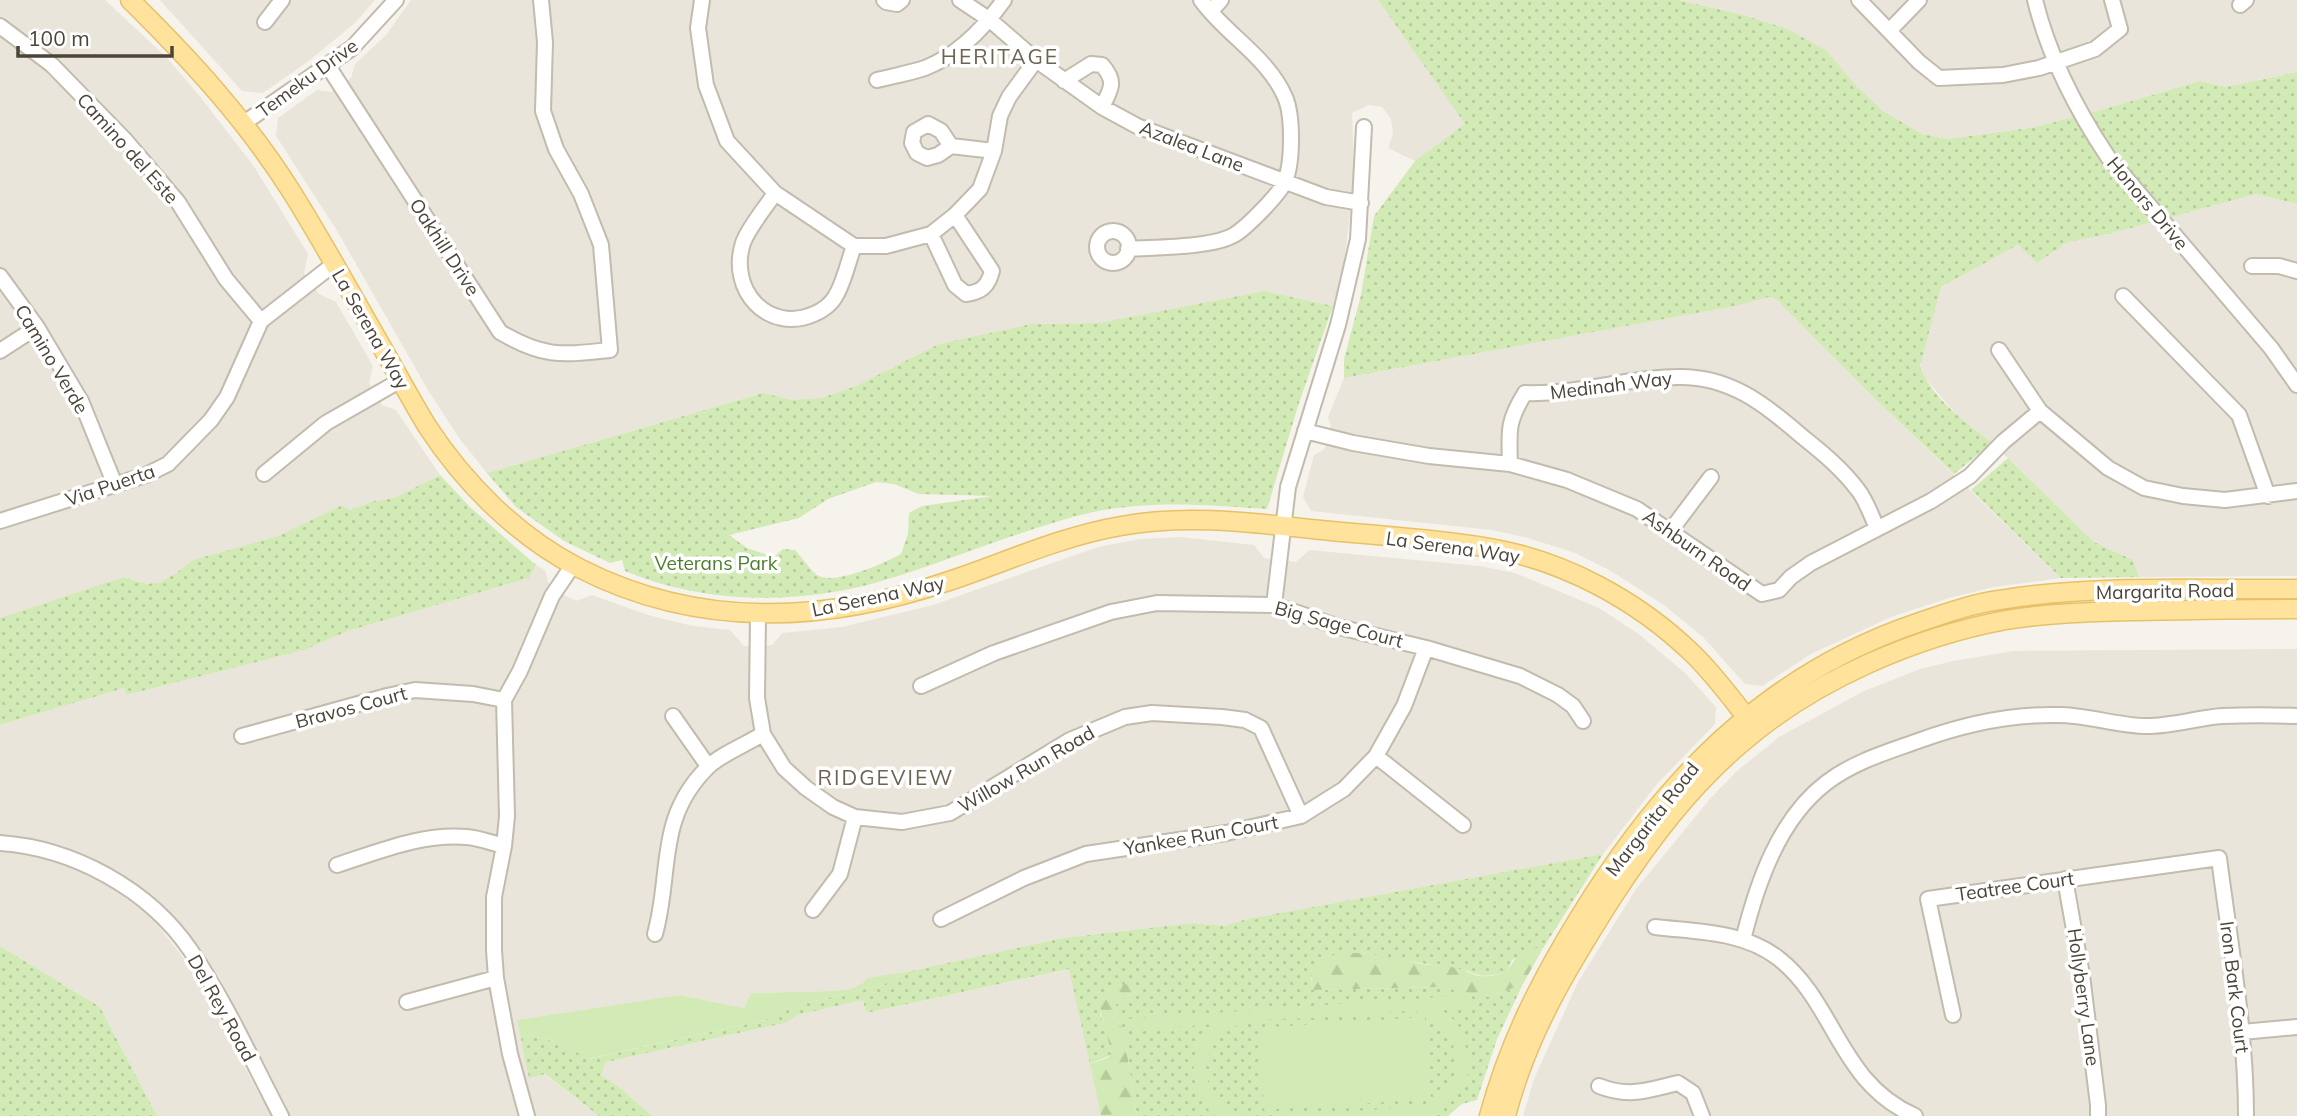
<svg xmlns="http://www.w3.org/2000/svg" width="2297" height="1116" font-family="Mulish,sans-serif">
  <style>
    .residential { fill: #eae5da }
    .grass { fill: url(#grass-dots); fill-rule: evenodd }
    .forest { fill: url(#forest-firs) }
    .garden { fill: #d2eab5 }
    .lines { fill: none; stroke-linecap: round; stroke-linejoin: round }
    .minor-casing { stroke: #c2bbae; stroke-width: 18 }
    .major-casing { stroke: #e6c16a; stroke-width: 21 }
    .minor { stroke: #fff; stroke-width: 14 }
    .major { stroke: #ffe39c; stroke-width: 18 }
    .labels { text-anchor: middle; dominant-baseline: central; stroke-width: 7; stroke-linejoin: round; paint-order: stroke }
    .street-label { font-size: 19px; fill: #4b4439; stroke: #fff }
    .park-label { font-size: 19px; fill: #4a7f2a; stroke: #fff }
    .neighbourhood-label { font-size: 21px; letter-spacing: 2px; fill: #6e6250; stroke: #fff }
  </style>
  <defs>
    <pattern id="grass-dots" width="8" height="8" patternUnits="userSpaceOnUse" patternTransform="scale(1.75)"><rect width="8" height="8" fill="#d2eab5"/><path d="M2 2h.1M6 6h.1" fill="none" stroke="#b6ca9c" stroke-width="1.8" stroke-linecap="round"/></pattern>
    <pattern id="forest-firs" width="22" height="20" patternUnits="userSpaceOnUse" patternTransform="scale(1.75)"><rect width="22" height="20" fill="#d2eab5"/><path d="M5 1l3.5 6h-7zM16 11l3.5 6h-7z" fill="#b6ca9c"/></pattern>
  </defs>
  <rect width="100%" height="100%" fill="#f6f3ec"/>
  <!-- residential -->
  <path class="residential" d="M0,0H105L166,57L198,94L253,165L308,254L304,273L319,294L336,302L373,366L369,383L382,405L396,410L440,475L394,498L374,501L350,510L342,505L278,536L193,560L175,574L160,582L147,584L123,577L0,618Z
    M160,0H375L355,23L310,60L263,93L242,91Z
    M411,0H1378L1466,125L1415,161L1388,148L1393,134L1391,119L1382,107L1369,105L1352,113L1354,169L1349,223L1344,262L1333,306L1264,291L1099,323L1031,324L939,344L856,386L821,398L794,400L763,393L487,473L459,438L428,390L336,229L276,136L278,118L317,90L331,92L351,78L355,64L386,35Z
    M1680,0H2297V72L2226,87L2200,81L2101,110L2035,127L1948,139L1922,134L1883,111L1785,28L1744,15Z
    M2256,194L2297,204V576L2139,577L2133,560L2094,542L2008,458L1957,415L1923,376L1920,361L1941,287L2018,245L2037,263L2068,242L2109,234Z
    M1768,297L1776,299L1871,395L2061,578L1994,587L1949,598L1891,617L1811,654L1762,686L1745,684L1703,637L1664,605L1611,571L1575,553L1528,538L1492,530L1311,511L1303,497L1314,455L1324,450L1331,426L1328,417L1344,378L1734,306Z
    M1180,537L1254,545L1264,558L1296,562L1309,550L1479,566L1515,573L1599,608L1640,635L1685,673L1716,707L1715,724L1657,784L1603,854L1247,919L1224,926L1192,923L1063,938L893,975L851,989L833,991L751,993L744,1008L679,995L518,1020L544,1074L599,1116H290L219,977L183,927L138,885L85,856L36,839L0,835V725L124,688L126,695L304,650L348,631L529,578L536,565L545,570L550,588L576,601L592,595L648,615L693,626L730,630L744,646H757L772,645L782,633L842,627L933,605L1098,547L1140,539Z
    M2297,649V1116H1523L1534,1079L1578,982L1636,889L1709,800L1737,771L1779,737L1864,691L1920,669L1953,661L2014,651Z
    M0,850L59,862L107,884L153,919L192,969L271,1116H157L100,1007L0,946Z
    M1070,969L1101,1116H652L619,1087L601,1075L606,1062L785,1023L798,1015L863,1000L866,1013Z"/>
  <!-- grass -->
  <path class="grass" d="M1378,0H1679L1744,15L1785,28L1826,50L1856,86L1883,111L1922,134L1948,139L2035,127L2101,110L2200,81L2226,87L2297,72V204L2256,194L2109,234L2068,242L2037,263L2018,245L1941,287L1920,366C1930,397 1967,423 1992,443L1954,474L1871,395L1776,299L1769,297L1735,306L1344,378V359L1361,295L1374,216L1415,161L1465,124Z
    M1264,291L1333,306L1299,403L1267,509C1207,505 1153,500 1093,512C1062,519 1031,530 1001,540C951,557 891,582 839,591C768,604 692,599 625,571L622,560L610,563L564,541L516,507L487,473L763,393L793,400L821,398L856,386L939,344L1031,324L1099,323ZM876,482L894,484L919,494L993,496L922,506L909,513L908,534L901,554C884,563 835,586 817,575C811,571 801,556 795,550L783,549L774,557L747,548L729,535L799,518L828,499Z
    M2008,458L2094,542L2133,560L2139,577L2061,578L1971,490Z
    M440,475L470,507L536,565L529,578L348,631L304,650L126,695L124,688L0,725V618L123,577L147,584L160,582L175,574L193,560L278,536L342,505L350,510L374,501L394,498Z
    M1603,854L1542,950L1537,948L1512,960L1507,972C1493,976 1481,978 1468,971L1362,953L1347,955L1311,977V990L1445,987L1476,997H1489L1523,984L1497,1039L1477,1100L1462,1104L1448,1116H1137L1124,1035L1114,1009L1116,1004L1136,990L1100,1013L1110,1042L1111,1055L1090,1064L1069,969L866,1013L863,1000L798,1015L785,1023L606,1062L601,1075L619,1087L652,1116H599L545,1074L529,1078L519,1029L535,1037L563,1043L588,1059L765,1020L798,1005L883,985L906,972L1063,938L1192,923L1224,926L1247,919Z
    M0,946L100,1007L157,1116H0Z"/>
  <!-- forest -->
  <path class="forest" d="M1537,948L1542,950L1523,984L1489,997H1476L1445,987L1310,990C1311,981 1312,971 1318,964C1337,942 1398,959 1422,964C1433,966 1444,965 1455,968C1464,969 1472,975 1480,976C1490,977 1497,975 1507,972C1516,956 1518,953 1537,948Z
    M1129,984L1137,989L1116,1004L1114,1009L1124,1035L1137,1116H1101L1090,1064L1107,1058L1111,1055C1109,1025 1080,989 1129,984Z"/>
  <!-- garden -->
  <path class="garden" d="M906,972L883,985L798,1005L765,1020L587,1059L563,1043L535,1037L519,1029L517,1020L679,995L744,1008L751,993L833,991L851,989L862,984L867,978Z
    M1468,995L1470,1007L1442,1010L1453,1019L1460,1028L1469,1058L1468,1073L1461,1091L1445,1108L1430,1116H1273L1415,1107C1424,1104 1434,1103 1441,1096C1473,1068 1451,1018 1411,1011C1378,1013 1344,1016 1310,1018C1284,1020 1249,1016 1227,1031C1191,1055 1205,1107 1245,1116H1215C1196,1101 1188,1070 1198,1048C1202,1038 1208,1032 1214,1024L1127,1031L1126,1019Z
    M1425,1017L1431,1099L1264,1110L1259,1028Z"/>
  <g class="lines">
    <!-- minor casing -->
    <g class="minor-casing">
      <path id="minor" d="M702,0L698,28L706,85L727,141L775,193L854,246H886L931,234L955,215L980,189L994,151L1000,116L1009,97L1036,60L990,20L960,0
        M884,0L886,2L897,4L902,0
        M1859,0L1919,62L1939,78L2003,75L2039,68L2095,49L2120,29L2112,0
        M2035,0C2049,57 2076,109 2108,157L2271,348L2297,385
        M2240,5L2246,0
        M1211,11L1221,0
        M265,22L282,0
        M0,26L52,65L126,141L178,202L226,279L261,321
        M1890,30L1919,0
        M1036,60L1102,107L1137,126L1326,197L1361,203
        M328,66L500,332C544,358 561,355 610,350L601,245L581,194L556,149L543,111L545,42L541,0
        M877,80C893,76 910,73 925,68C958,55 984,28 1004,0
        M1064,81L1091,64L1102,65C1117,82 1111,89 1102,107
        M244,123L352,48L396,0
        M928,124L941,131L951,146L938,155L927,158L917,153L912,143L914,132Z
        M951,146L994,151
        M775,193C766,207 748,228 743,243C728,290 768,334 814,314C822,311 831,304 835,297C844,283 848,262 854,246
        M1097 247a16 16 0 1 1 32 0a16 16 0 1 1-32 0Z
        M931,234L955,285L966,294C982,292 988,286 992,271L955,215
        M1128,249C1156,247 1211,248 1234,235C1246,228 1281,193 1285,181C1293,162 1293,115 1285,97C1268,57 1225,34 1201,0
        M2252,266H2279L2297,271
        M0,276L37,327L81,401L115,485
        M2123,296L2239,415L2268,496
        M1999,350L2040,411L2108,468L2144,488L2183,496L2225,500L2297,491
        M0,351L37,327
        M1305,431L1353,443L1429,456L1510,464L1567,480L1637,509L1762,594L1779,590L1791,577L1811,563L1931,501L1970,476L2003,442L2040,411
        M1510,464C1509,431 1507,422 1525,393C1577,395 1627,377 1678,377C1732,376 1766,406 1804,438C1824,454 1842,469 1858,490C1866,500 1871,515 1877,528
        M264,474L326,423L401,380
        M0,521L146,475L168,464L211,420L227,397L261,321L334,264
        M1671,530L1711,477
        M1274,605L1288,487L1338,325L1358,239L1364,127
        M758,615L757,698L763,734L784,768L806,788L833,807L855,817L902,822L950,813L1070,740L1125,717L1152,713L1222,717L1245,720L1261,728L1301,816
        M921,686L994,653L1111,612L1157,603L1274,605L1339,627L1426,648L1520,676L1558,695L1573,706L1583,721
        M673,716L708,766
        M242,736L387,696L415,690L473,694L504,700
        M1376,756L1463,825
        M0,843C73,848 149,889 191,951C226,1002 252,1061 281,1116
        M337,865C378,852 422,833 467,837C479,838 492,843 504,846
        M2065,879L2082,975L2098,1105V1116
        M813,910L840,874L855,817
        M941,919L1024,878L1086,854L1226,833L1301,816L1344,789L1376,756L1404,706L1426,648
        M1655,927C1697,932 1743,931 1778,958C1836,1003 1838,1082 1915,1116
        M655,934C672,873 656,819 707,768C719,755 747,744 763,734
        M1743,940C1757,883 1779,819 1826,783C1853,762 1887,752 1918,741C1964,724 2009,714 2059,715C2086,715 2115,725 2143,726C2169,727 2196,718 2222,716C2247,715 2272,715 2297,716
        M407,1002L496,978
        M1953,1015L1928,899L2219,858C2230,944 2246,1030 2246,1116
        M2242,1032L2297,1027
        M1599,1086C1629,1098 1648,1090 1678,1083L1693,1093L1702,1116
        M527,1116L510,1054L496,978L494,950V897L504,846L507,816L504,700L520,671L552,596L573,565"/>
    </g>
    <!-- major casing -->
    <g class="major-casing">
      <path id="major" d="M130,0C190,59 246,120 291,191C325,245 355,301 387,356C400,379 413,403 427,426C464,483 518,537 579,568C698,629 826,623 949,581C1006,562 1062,536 1121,526C1191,513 1261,524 1331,531C1384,536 1438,539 1490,548C1565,561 1638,601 1692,653C1716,676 1736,705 1757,730
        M1489,1116C1509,1043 1539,983 1579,918C1661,783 1764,675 1917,623C1943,614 1971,604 1999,600C2094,584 2200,590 2297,589
        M1506,1116C1527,1034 1567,969 1612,898C1649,841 1691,785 1744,741C1815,680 1915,637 2006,620C2048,613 2091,612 2133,611C2188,610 2242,609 2297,609"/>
    </g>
    <!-- minor -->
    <use href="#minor" class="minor"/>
    <!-- major -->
    <use href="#major" class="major"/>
  </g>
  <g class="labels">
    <!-- street labels -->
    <g class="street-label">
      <text transform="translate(307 78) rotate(-36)">Temeku Drive</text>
      <text transform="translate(1192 146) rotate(21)">Azalea Lane</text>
      <text transform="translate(128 148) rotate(48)">Camino del Este</text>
      <text transform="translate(2148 203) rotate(50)">Honors Drive</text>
      <text transform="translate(445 247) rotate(57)">Oakhill Drive</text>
      <text transform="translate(371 329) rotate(60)">La Serena Way</text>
      <text transform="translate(52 359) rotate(59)">Camino Verde</text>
      <text transform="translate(1611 385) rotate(-7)">Medinah Way</text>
      <text transform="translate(110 485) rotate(-19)">Via Puerta</text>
      <text transform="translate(1453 547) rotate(8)">La Serena Way</text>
      <text transform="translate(1697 550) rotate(35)">Ashburn Road</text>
      <text transform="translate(2165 591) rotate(-1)">Margarita Road</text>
      <text transform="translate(878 596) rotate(-12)">La Serena Way</text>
      <text transform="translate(1339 624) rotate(15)">Big Sage Court</text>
      <text transform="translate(351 707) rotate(-15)">Bravos Court</text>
      <text transform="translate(1026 769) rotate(-30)">Willow Run Road</text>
      <text transform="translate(1652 819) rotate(-52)">Margarita Road</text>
      <text transform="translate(1201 835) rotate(-10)">Yankee Run Court</text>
      <text transform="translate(2015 886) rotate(-8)">Teatree Court</text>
      <text transform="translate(2235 987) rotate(83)">Iron Bark Court</text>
      <text transform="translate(2084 997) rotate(82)">Hollyberry Lane</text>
      <text transform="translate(222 1008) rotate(61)">Del Rey Road</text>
    </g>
    <!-- park labels -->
    <g class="park-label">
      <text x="716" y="563">Veterans Park</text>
    </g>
    <!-- neighbourhood labels -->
    <g class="neighbourhood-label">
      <text x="1000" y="56">HERITAGE</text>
      <text x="886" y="777">RIDGEVIEW</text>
    </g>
  </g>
  <!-- scale -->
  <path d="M18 46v10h154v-10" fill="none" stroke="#4b4439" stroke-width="3.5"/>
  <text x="28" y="46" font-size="21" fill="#4b4439" stroke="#ffffff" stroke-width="5" paint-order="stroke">100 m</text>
</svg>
